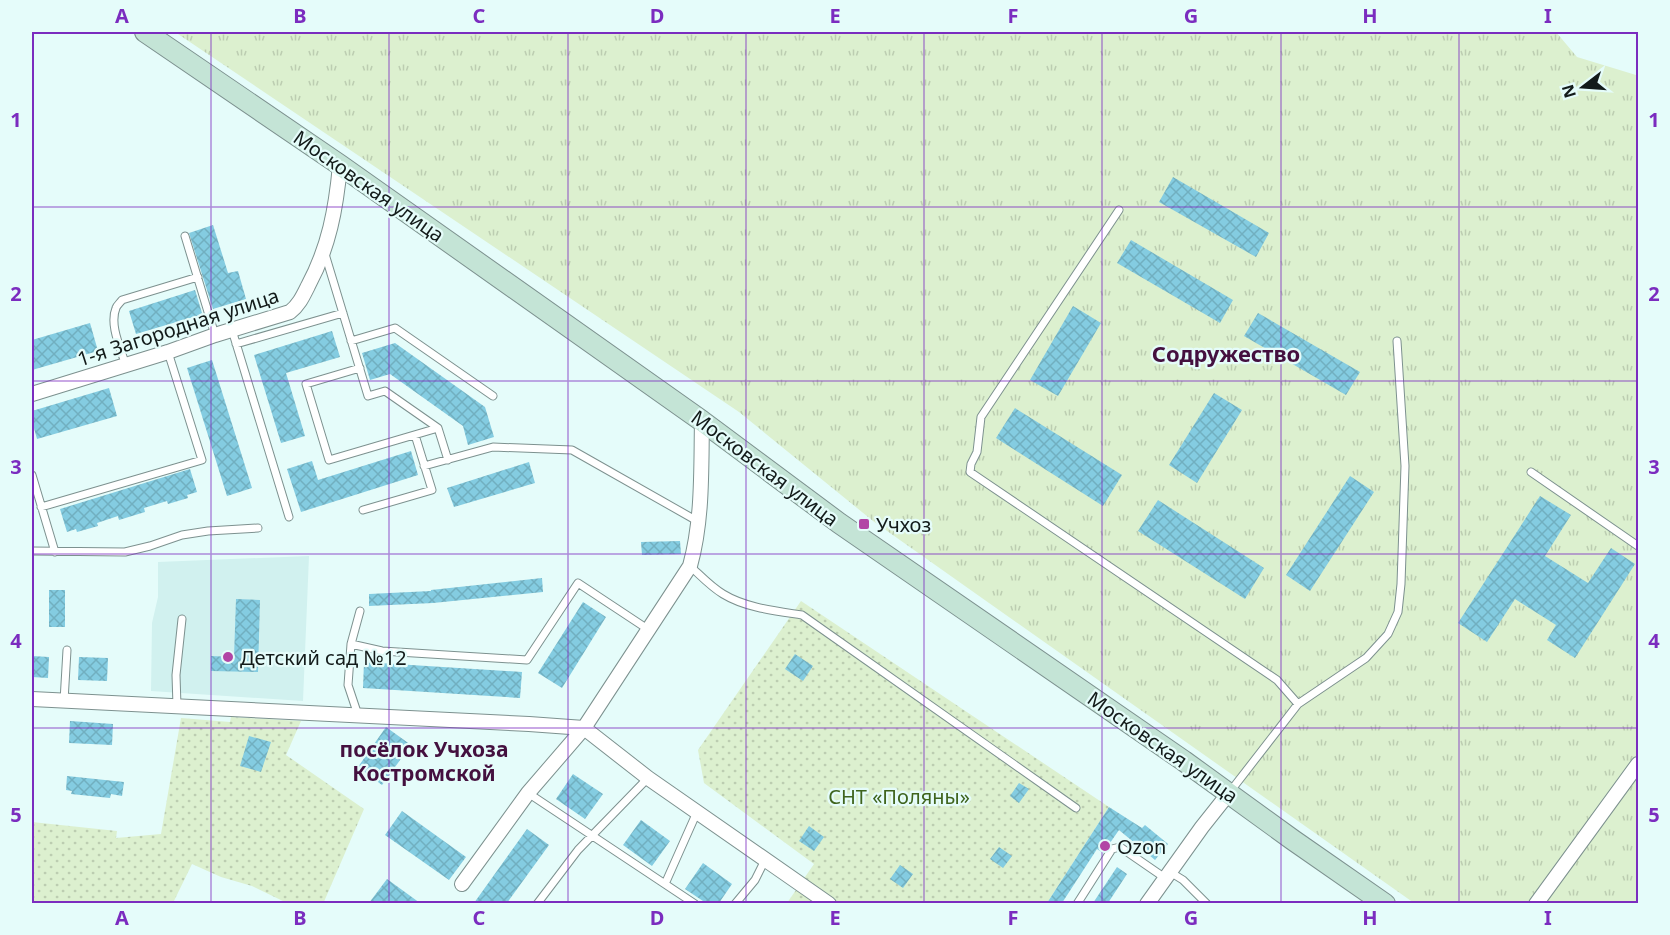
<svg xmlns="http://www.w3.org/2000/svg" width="1670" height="935" font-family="'Noto Sans',sans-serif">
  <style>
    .built { fill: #d1f1ef }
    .grass { fill: url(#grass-tufts) }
    .garden { fill: url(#garden-dots) }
    .building { fill: url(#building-cross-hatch) }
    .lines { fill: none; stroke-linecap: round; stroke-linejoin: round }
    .service-casing { stroke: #7d918f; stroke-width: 9 }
    .minor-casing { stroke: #7d918f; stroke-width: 16 }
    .secondary-casing { stroke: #7d918f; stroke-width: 22 }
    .service { stroke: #fff; stroke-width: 7 }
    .minor { stroke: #fff; stroke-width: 14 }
    .secondary { stroke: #c4e4d6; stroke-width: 20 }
    .grid { fill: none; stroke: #7b2cbf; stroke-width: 1.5; stroke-opacity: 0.55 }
    .poi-dot { fill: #b245a5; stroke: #e5fcfa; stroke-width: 2 }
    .labels { text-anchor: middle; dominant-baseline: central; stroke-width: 4.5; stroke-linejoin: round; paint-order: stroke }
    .street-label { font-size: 20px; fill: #131b1a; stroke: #e5fcfa }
    .poi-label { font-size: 20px; fill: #131b1a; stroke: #e5fcfa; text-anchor: start }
    .park-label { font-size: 20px; fill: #3f641d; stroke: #e5fcfa }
    .neighbourhood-label { font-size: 21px; font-weight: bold; fill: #44103f; stroke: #e5fcfa }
    .quarter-label { font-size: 22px; font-weight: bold; fill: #44103f; stroke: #e5fcfa }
    .neatline { fill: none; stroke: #7b2cbf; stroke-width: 2 }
    .grid-label { font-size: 20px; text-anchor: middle; font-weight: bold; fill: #7b2cbf }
  </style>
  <defs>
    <pattern id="grass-tufts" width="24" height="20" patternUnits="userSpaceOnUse" patternTransform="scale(1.5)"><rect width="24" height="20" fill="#dcf0cf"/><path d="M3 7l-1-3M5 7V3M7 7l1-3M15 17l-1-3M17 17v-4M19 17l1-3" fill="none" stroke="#bccdb1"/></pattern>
    <pattern id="garden-dots" width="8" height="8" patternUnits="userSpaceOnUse" patternTransform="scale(1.5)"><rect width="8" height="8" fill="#dcf0cf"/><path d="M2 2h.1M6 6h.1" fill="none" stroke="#bccdb1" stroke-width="1.8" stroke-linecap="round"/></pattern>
    <pattern id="building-cross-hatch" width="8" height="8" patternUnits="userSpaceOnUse" patternTransform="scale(1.5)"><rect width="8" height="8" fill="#84cce1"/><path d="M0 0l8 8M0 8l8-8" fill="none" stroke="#71afc0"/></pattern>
  </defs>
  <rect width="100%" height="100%" fill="#e5fcfa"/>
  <!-- built -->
  <path class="built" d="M309,556L303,701L151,691L152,623L158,597V562Z"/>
  <!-- grass -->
  <path class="grass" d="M175,32H1556L1577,57L1636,75L1638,74V903H1414L873,521L739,412Z"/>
  <!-- garden -->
  <path class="garden" d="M801,601L1109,807L1047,903H787L814,864L704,783L698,750Z
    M231,717L301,721L286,755L364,809L323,904L287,903L252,886L221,877L192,864L173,903H32V822L117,831L116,838L161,834L181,718L230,722Z"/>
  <!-- building -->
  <path class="building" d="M1173,177L1269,233L1256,257L1159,202Z
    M213,225L228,273L238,271L246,299L213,309L189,233Z
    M1131,240L1233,300L1220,323L1117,263Z
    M195,290L202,313L200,315L136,334L129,311Z
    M1073,306L1101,323L1058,396L1030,380Z
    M1258,313L1360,372L1346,395L1244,336Z
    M90,323L98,351L32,370V340Z
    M332,331L340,357L286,373L305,436L281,443L254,355Z
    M395,343L485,407L494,437L468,445L463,426L390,374L370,380L362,353Z
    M212,360L252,488L227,496L187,368Z
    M109,388L117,416L37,439L32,421V411Z
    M1214,393L1242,410L1197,483L1169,465Z
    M1015,408L1122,475L1103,506L996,438Z
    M411,451L418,475L301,512L287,469L312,461L318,480Z
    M529,462L535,483L454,507L447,488Z
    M190,469L197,492L187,495L188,498L168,504L167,501L144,508L145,512L119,520L118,516L97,523L98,526L77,532L76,529L67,532L60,509Z
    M1350,476L1374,492L1310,591L1286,575Z
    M1540,496L1571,515L1545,556L1588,583L1611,548L1635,564L1575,658L1547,640L1556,625L1515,599L1487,642L1458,623Z
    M1158,500L1264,568L1245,599L1138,531Z
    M680,541L681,554L642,555L641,542Z
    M542,578L543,592L433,603L369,606V594L431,591V590Z
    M49,590H65V627H49Z
    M236,599L260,600L258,672L211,671V656L234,657Z
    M583,602L606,617L562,688L538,673Z
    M795,654L813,666L803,681L785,669Z
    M32,656L49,657L48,678L32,677Z
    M79,657L108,658L107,681L78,680Z
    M364,662L522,672L520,698L363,688Z
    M70,721L113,724L112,745L69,743Z
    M386,727L411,745L382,785L358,767Z
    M249,736L271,742L261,772L240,766Z
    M573,774L603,794L585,819L556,799Z
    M67,776L124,782L122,796L111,794L110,798L71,794L72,791L66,790Z
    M1019,783L1029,789L1019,803L1010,796Z
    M1109,807L1142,828L1145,825L1168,844L1155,860L1119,830L1103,853L1097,849L1062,903H1047Z
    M402,811L466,857L449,880L385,835Z
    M641,820L670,841L652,866L623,845Z
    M809,826L824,837L814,851L799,841Z
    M527,829L549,845L507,903H474Z
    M999,847L1012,856L1003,868L990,859Z
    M703,863L732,884L719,903H706L685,889Z
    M900,865L913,874L903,888L890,879Z
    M1117,867L1127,874L1108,903H1093Z
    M387,879L420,903H369Z"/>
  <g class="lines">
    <!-- service casing -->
    <g class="service-casing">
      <path id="service" d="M1119,210L981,417L977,452L971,464L970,472L1277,680L1298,704
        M185,236L215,335
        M325,254L368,396L385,391L438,428L448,460
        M232,330L289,517
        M351,341L395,328L493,396
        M236,344L343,313
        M126,366C121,349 109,325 116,308C117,305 120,303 122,300L198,277
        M360,368L306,384L329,460L438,428
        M424,466L493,447L572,450L699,522
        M1531,472L1638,546
        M32,475L55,552
        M41,507L202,460L168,352
        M363,510L432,490L415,435
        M32,551L125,552L150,546L182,535L208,531L258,528
        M690,566C700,575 711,587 723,594C746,608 776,611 802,615L1076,808
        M351,644L382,651L527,660L578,583L649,630
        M64,701L67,650
        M177,706L176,675L182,619
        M358,715L348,685L351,644L360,611
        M528,793L695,904
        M1229,793L1298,704L1366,658L1388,634L1398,612L1401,584L1405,466L1397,341
        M1170,872L1183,880L1207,904
        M665,884L697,812
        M537,904L578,850L648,778
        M735,904L755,880L765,860
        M1077,904L1112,849L1120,847L1165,878"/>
    </g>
    <!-- minor casing -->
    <g class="minor-casing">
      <path id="minor" d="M32,394L168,352L215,335L290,312C299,305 303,296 308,286C329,247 336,209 340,165
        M32,699L529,724L584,728L648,778L829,904
        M462,884L528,793L584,728L690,566C703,519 701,469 702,421
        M1147,904L1202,827L1229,793
        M1536,904L1638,764"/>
    </g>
    <!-- secondary casing -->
    <g class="secondary-casing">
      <path id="secondary" d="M145,32L340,165L702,421L839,523L1184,761L1293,840L1385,904"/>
    </g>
    <!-- service -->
    <use href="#service" class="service"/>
    <!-- minor -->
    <use href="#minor" class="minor"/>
    <!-- secondary -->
    <use href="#secondary" class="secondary"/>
  </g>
  <!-- grid -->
  <path class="grid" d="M211,32V904M389,32V904M568,32V904M746,32V904M924,32V904M1102,32V904M1281,32V904M1459,32V904M32,207H1638M32,381H1638M32,554H1638M32,728H1638"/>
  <!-- markers -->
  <g class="poi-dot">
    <rect x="858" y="518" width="12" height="12" rx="3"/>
    <circle cx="228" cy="657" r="6"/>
    <circle cx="1105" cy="846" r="6"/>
  </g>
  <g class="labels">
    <!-- street labels -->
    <g class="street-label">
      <text transform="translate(369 186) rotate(35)">Московская улица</text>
      <text transform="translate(178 327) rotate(-18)">1-я Загородная улица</text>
      <text transform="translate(765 468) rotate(37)">Московская улица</text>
      <text transform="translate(1163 747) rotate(35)">Московская улица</text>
    </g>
    <!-- poi labels -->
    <g class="poi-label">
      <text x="876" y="524">Учхоз</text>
      <text x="240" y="657">Детский сад №12</text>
      <text x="1117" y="846">Ozon</text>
    </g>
    <!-- park labels -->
    <g class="park-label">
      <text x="899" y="796">СНТ «Поляны»</text>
    </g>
    <!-- neighbourhood labels -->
    <g class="neighbourhood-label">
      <text x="424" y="749">посёлок Учхоза<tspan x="424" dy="24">Костромской</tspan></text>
    </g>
    <!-- quarter labels -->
    <g class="quarter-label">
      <text x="1226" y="353">Содружество</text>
    </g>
  </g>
  <!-- border -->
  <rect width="1670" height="935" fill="none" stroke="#e5fcfa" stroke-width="66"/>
  <!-- north arrow -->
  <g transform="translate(1583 87) rotate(253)" stroke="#e5fcfa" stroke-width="4.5" paint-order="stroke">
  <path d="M0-4.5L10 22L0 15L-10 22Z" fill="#131b1a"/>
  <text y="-9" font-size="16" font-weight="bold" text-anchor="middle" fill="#131b1a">N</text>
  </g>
  <rect x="33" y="33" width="1604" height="869" class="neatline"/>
  <g class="grid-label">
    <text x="122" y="23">A</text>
    <text x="300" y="23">B</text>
    <text x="479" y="23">C</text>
    <text x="657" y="23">D</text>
    <text x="835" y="23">E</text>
    <text x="1013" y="23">F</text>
    <text x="1191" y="23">G</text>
    <text x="1370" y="23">H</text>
    <text x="1548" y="23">I</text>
    <text x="16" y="127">1</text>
    <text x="1654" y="127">1</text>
    <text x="16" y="301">2</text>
    <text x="1654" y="301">2</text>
    <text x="16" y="474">3</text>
    <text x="1654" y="474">3</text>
    <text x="16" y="648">4</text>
    <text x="1654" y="648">4</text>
    <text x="16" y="822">5</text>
    <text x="1654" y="822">5</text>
    <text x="122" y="925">A</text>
    <text x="300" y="925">B</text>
    <text x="479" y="925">C</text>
    <text x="657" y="925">D</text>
    <text x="835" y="925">E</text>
    <text x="1013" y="925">F</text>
    <text x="1191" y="925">G</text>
    <text x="1370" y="925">H</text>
    <text x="1548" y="925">I</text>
  </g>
</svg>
